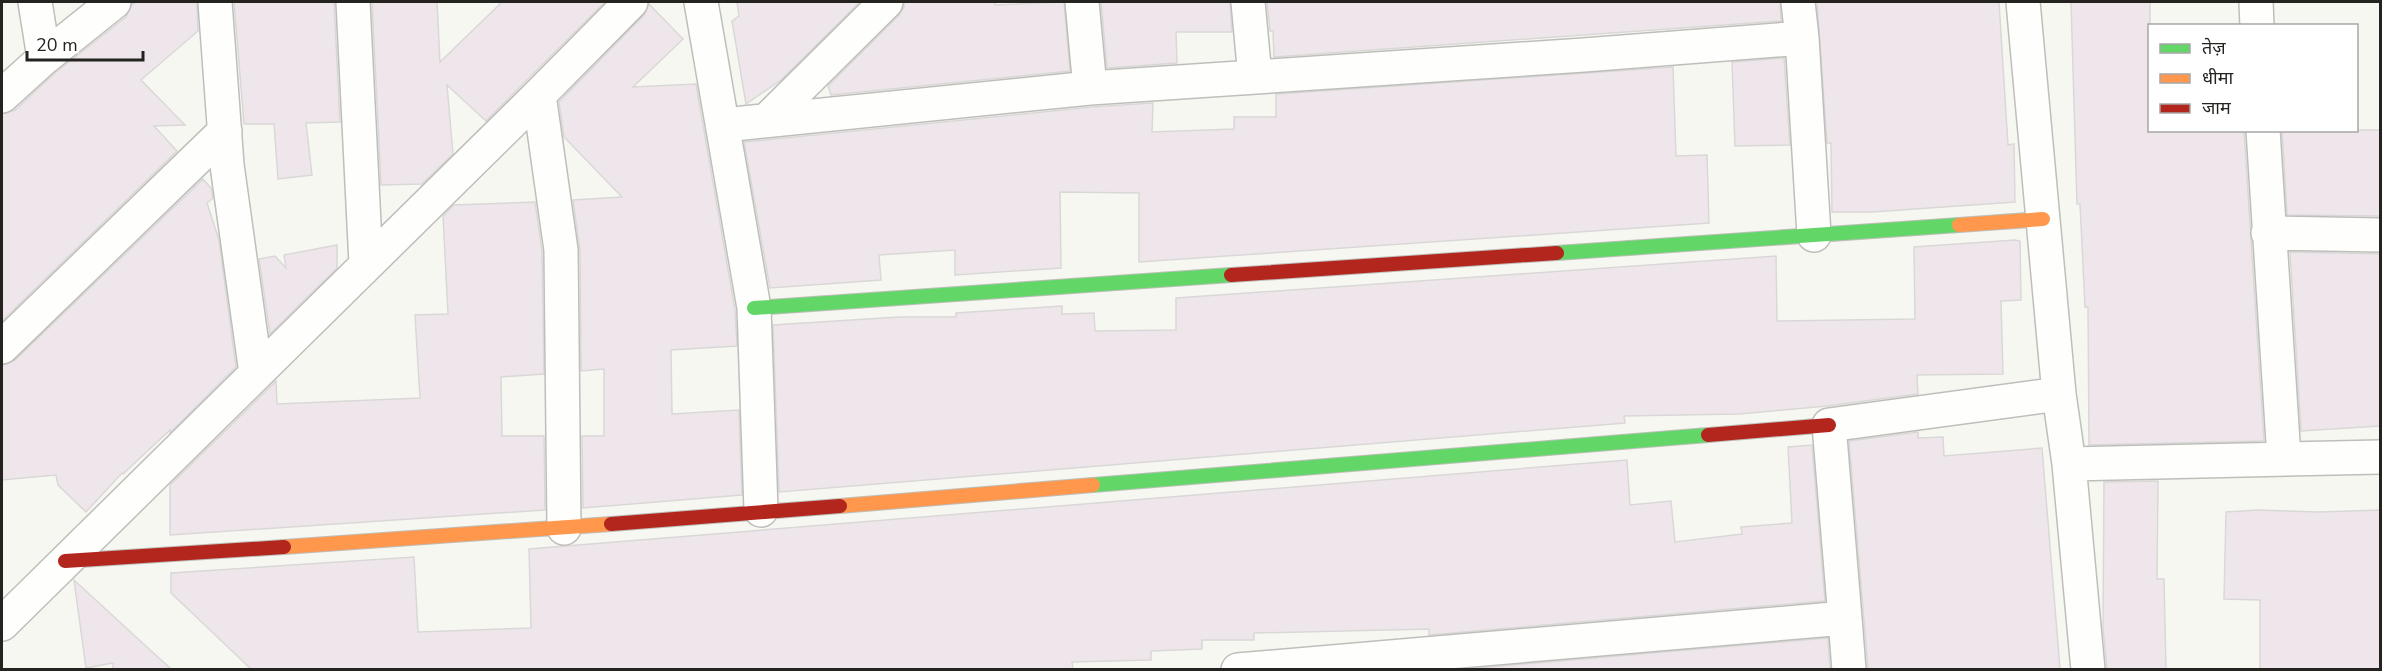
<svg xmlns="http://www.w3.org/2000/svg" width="2382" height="671" font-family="'Nunito Sans','Noto Sans Devanagari',sans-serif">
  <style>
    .building { fill: #efe6ec; stroke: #d9d8d7; stroke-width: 1.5 }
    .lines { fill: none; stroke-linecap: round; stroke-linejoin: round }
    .street-casing { stroke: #bebeba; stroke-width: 36 }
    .fast-casing { stroke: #bebeba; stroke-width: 16 }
    .slow-casing { stroke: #bebeba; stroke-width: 16 }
    .jam-casing { stroke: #bebeba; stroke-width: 16 }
    .street { stroke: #fefefd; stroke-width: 33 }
    .fast { stroke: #63d668; stroke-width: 14 }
    .slow { stroke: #ff974d; stroke-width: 14 }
    .jam { stroke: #b3261e; stroke-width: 14 }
  </style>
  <rect width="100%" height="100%" fill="#f7f7f2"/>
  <!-- building -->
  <path class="building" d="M137,2H197L198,31L141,80L185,125L154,126L177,151L2,321V114L15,110L56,72L126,17L132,4Z
    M234,2H334L340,122L306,123L312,175L278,179L274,124H244Z
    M372,2H437L440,62L502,2H605L486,121L447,85L453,154L422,184L381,185Z
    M737,2H860L781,80L746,104L732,21L739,16Z
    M904,2H995V5L1064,2L1070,71L831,95L828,86L899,15L904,7Z
    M1101,2H1230L1232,32H1176L1177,63L1107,68Z
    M1267,2H1780L1781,21L1274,57L1273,31H1270Z
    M1817,2H1999L2008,145L2014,144L2015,202L1872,212H1832L1831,143H1827Z
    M2071,2H2150V130H2244L2264,441L2089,445L2088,307H2085L2080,204H2077Z
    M649,4L683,39L633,87L696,84L735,310L737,346L671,350L672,414L739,410L742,495L583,508L582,436H604V369L581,371L580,250L573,200L622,197L564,137L559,102L644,15Z
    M1784,58L1790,145L1735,146L1732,62Z
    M1673,67L1676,156L1707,155L1709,223L1139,262V193L1060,192L1061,268L955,275V250L879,255L881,280L770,288L744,142L1092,107L1153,103L1152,132L1234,129V117H1276V94Z
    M2282,130H2380V216L2287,215Z
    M203,179L211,188L213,198L207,203L219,240L236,367L170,433V430L123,474L122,473L86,512L58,485L56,475L2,480V365L15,360Z
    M535,202L542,251L544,374L501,377L502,436H544L545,510L170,535V485L276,381L277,404L420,398L415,315L448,314L443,216L454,205Z
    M2015,240L2020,241L2021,300L2001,301L2003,374L1917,375L1918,394L1827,406L1739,414L1624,416L1625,423L779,492L773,325L899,317H956V313L1062,306V314L1094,313L1095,331L1176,330V298L1776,256L1777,321L1915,319L1914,247Z
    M337,245V268L270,334L259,259L275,256L286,268L284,255Z
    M2290,252L2380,254V426L2301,431Z
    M1918,432V438L1943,437L1944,456L2042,448L2060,669H1868L1849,441Z
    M1812,445L1825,601L1429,635V629L1254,633V640H1202V649L1151,651V660L1072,662L1073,669H251L171,593V573L414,557L418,632L531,628L529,549L1627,460L1630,505L1671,501L1675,542L1742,534L1741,527L1792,523L1788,447Z
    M2158,481L2157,579H2164L2166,669H2107L2103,628L2104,482Z
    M2258,510L2319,512L2380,510V669H2260V600L2224,599L2226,512Z
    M74,580L136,637L171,669H113V663L86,668Z
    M1828,638L1830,669H1464Z"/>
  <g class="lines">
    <!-- street casing -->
    <g class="street-casing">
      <path id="street" d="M35,2L44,58
        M215,2L227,165L256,373
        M353,2L366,264
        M701,2L754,308L761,510
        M1082,2L1090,88
        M1248,2L1255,77
        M1798,2L1802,38L1814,235
        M2023,2L2059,394L2069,464L2088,670
        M2256,2L2257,26
        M539,95L561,250L564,528
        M2,96L44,58L114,2
        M768,119L886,2
        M724,125L1090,88L1584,55L1802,38
        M2263,130L2284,458
        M2268,233L2380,235
        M2,347L225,131
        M2069,464L2380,457
        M1845,618L1849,670
        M2,624L539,95L631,2
        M1238,670L1845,618L1829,425L2059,394"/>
    </g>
    <!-- fast casing -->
    <g class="fast-casing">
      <path id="fast" d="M1557,253L1959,225
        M754,308L1231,275
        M1093,485L1708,435"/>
    </g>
    <!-- slow casing -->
    <g class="slow-casing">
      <path id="slow" d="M1959,225L2043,219
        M840,506L1093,485
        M284,547L611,524"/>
    </g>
    <!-- jam casing -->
    <g class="jam-casing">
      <path id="jam" d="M1231,275L1557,253
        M1708,435L1829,425
        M611,524L840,506
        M65,561L284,547"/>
    </g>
    <!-- street -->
    <use href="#street" class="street"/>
    <!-- fast -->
    <use href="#fast" class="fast"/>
    <!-- slow -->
    <use href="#slow" class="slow"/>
    <!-- jam -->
    <use href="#jam" class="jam"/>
  </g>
  <!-- border -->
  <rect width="2382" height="671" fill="none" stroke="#242320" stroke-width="6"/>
  <!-- legend -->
  <rect x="2148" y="24" width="210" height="108" fill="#ffffff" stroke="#a7a7a6" stroke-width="1.5"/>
  <rect x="2160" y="44" width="30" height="9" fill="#63d668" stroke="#a7a7a6" stroke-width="1.5"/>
  <text x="2202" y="54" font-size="18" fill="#242320">तेज़</text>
  <rect x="2160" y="74" width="30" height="9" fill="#ff974d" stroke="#a7a7a6" stroke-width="1.5"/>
  <text x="2202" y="84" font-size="18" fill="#242320">धीमा</text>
  <rect x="2160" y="104" width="30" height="9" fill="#b3261e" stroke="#a7a7a6" stroke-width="1.5"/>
  <text x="2202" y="114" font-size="18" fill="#242320">जाम</text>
  <!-- scale -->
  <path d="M27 51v9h116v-9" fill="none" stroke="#242320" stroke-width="3"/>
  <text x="36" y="51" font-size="18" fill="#242320" stroke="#ffffff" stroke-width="4.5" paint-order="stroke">20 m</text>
</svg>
